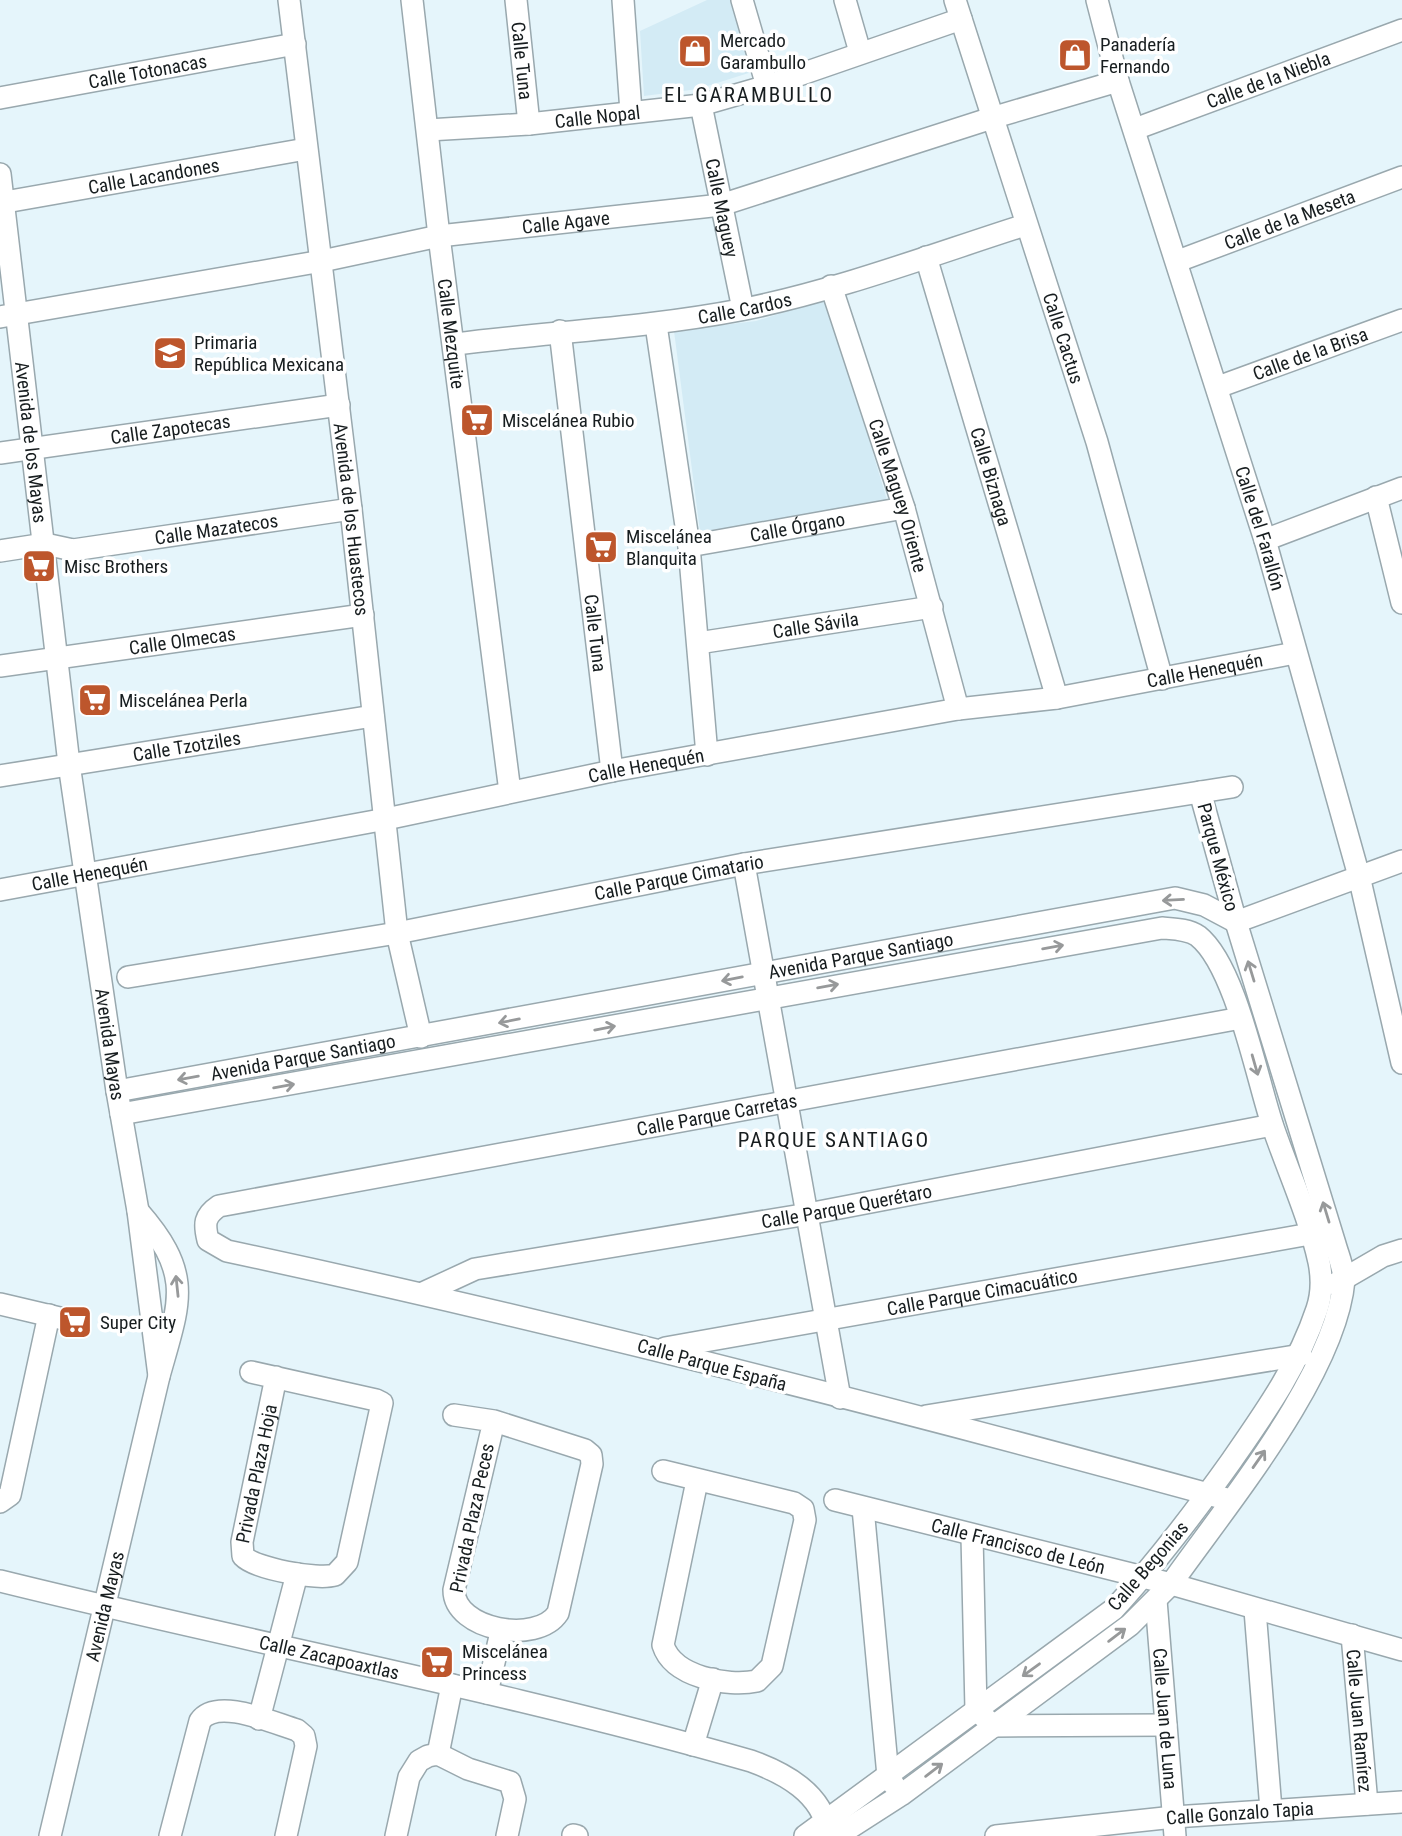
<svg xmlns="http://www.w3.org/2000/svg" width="1402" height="1836" font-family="'Roboto Condensed',sans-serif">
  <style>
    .built { fill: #d3ebf5 }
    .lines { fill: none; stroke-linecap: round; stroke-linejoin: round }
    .minor-casing { stroke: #99a8ae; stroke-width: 24 }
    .minor { stroke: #fff; stroke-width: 21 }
    .oneway { stroke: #97999a }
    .labels { text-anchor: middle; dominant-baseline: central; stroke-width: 7; stroke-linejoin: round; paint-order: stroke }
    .poi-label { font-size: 19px; fill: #171d1f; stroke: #fff; text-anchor: start }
    .street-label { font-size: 19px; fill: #171d1f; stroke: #fff }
    .neighbourhood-label { font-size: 21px; letter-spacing: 2px; fill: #171d1f; stroke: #fff }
  </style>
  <rect width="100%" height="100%" fill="#e5f5fb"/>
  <!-- built -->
  <path class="built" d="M707,0H734L755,71L698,89L644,96L640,31Z
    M827,299L887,500L701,539L674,331L756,321Z"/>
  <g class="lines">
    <!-- minor casing -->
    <g class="minor-casing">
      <g id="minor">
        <path id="s1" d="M289,0L351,509L397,933L421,1037"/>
        <path id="s2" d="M412,0L439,236L510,792"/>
        <path id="s3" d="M516,0L529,124"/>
        <path d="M623,0L631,112"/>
        <path d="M742,0L767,86"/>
        <path d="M845,0L860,52"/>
        <path id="s4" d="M955,0L1097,442L1162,679"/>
        <path id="s5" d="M1097,0L1118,81L1265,540L1359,876L1402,1063"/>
        <path id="s6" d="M0,98L295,44"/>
        <path id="s7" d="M701,105L743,309"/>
        <path id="s8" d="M1135,129L1402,30"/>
        <path id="s9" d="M428,130L529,124L701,105L767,86L961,19"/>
        <path id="s10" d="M0,174L69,764L117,1091L138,1211L159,1376"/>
        <path id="s11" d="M0,203L306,149"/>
        <path id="s12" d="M926,257L1057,698"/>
        <path id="s13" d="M1178,261L1402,177"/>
        <path id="s14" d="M831,286L904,508L958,709"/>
        <path id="s15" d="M0,317L322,261L439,236L721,205L995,117L1118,81"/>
        <path d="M656,325L689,546L707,755"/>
        <path id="s16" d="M560,331L612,771"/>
        <path id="s17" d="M455,344C550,332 646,328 740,310C836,291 931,255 1025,225"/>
        <path id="s18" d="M1218,387L1402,320"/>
        <path id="s19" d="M0,453L339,405"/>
        <path d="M1376,497L1402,603"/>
        <path d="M1265,540L1402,488"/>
        <path id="s20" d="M689,546L904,508"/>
        <path id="s21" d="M0,551L45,544L73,550L351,509"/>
        <path id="s22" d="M698,643L932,607"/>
        <path id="s23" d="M0,666L363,615"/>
        <path id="s24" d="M0,776L373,716"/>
        <path d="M744,864L840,1398"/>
        <path id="s25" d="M0,890L386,819L612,771L958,709L1057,698L1295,653"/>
        <path d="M1236,922L1402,861"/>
        <path id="s26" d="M128,977L397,933L744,864L1232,787"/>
        <path id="s27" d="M117,1091L1175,898L1204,905L1236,922"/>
        <path d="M121,1114L1162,928C1174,929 1188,929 1198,936C1236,966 1257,1080 1273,1127C1288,1171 1309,1216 1319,1262C1322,1277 1322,1294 1317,1309C1298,1366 1266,1411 1232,1460C1195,1512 1157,1562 1114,1609L805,1836"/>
        <path d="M1335,1284L1383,1256L1402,1250"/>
        <path id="s28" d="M423,1293L475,1269L808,1214L1272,1125"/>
        <path d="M0,1304L68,1320"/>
        <path id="s29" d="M665,1348L1310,1234"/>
        <path id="s30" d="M251,1372L376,1400L382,1403L347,1562L335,1575C318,1580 255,1569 243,1556L242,1542L276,1377"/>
        <path d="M454,1415L494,1421L585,1450L591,1455L592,1464L558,1613C537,1645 454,1630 454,1590L494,1421"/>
        <path d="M926,1416L1301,1355"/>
        <path d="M663,1471L794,1503L803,1509L805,1520L772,1666L757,1681C727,1687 673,1677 663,1645L697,1481"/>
        <path id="s31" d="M835,1500L1171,1584L1402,1650"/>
        <path id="s32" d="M1230,1500C898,1409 564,1323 227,1251L208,1240C204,1224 204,1216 219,1206L1241,1018"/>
        <path d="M0,1502L10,1495L49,1315"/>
        <path d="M863,1508L888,1776L894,1785"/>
        <path d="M972,1536L976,1710L994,1726L1166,1725"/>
        <path id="s33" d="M0,1581C250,1643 503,1690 751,1761C784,1773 822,1793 828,1832"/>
        <path id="s34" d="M1156,1600L1175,1836"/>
        <path d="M1255,1610L1271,1810"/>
        <path id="s35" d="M1352,1635L1367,1804"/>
        <path d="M487,1693L501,1632"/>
        <path d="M259,1719L297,1574"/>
        <path d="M693,1745L713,1679"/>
        <path d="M438,1754L452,1685"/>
        <path d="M573,1835L577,1836"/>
        <path id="s36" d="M50,1836L159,1376C180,1301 194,1275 138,1211"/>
        <path d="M170,1836L200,1721C217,1697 273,1723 297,1730L304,1736L306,1746L286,1836"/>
        <path d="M396,1836L409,1777L419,1761L428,1756L438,1754L468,1769L510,1782L515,1799L507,1836"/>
        <path d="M837,1836L901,1795L1130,1625L1171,1584C1226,1506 1336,1374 1344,1280C1344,1269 1338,1255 1335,1244L1236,922L1200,792"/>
        <path id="s37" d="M996,1836L1174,1817L1402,1802"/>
      </g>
    </g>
    <!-- minor -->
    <use href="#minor" class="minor"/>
  </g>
  <!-- one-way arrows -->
  <defs><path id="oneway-shaft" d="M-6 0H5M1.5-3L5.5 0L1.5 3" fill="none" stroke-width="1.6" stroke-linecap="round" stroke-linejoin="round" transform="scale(1.75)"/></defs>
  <g class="oneway">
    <use href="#oneway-shaft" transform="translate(1173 900) rotate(177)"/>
    <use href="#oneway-shaft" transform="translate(1053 947) rotate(-10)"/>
    <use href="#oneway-shaft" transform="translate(1251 971) rotate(-107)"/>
    <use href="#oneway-shaft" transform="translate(732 979) rotate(169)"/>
    <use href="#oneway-shaft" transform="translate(828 986) rotate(-10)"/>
    <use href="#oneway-shaft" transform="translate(509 1021) rotate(169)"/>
    <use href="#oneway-shaft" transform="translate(605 1028) rotate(-11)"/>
    <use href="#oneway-shaft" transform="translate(1255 1065) rotate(74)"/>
    <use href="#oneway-shaft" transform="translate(188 1078) rotate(170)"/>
    <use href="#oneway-shaft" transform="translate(284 1086) rotate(-10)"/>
    <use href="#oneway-shaft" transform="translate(1326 1212) rotate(-107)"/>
    <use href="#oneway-shaft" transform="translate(177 1286) rotate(-96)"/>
    <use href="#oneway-shaft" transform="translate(1259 1459) rotate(-55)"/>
    <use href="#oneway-shaft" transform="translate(1117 1635) rotate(-37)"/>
    <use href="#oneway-shaft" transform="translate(1031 1670) rotate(144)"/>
    <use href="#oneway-shaft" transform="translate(934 1770) rotate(-37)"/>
  </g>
  <!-- icons -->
  <defs>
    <g id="shop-square" transform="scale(1.75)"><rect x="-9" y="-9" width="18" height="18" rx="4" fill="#bd562c" stroke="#fff"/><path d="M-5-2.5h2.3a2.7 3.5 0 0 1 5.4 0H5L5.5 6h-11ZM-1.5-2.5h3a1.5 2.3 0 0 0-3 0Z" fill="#fff"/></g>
    <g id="school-square" transform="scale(1.75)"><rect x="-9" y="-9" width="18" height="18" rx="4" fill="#bd562c" stroke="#fff"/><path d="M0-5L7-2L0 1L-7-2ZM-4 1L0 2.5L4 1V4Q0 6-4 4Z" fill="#fff"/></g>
    <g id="supermarket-square" transform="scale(1.75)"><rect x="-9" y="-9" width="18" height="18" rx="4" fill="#bd562c" stroke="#fff"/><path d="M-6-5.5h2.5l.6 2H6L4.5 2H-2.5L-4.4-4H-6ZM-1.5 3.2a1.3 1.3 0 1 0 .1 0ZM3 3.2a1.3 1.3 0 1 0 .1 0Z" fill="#fff"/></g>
  </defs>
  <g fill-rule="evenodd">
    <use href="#shop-square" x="695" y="51"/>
    <use href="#shop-square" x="1075" y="55"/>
    <use href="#school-square" x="170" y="353"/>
    <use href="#supermarket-square" x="477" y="420"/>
    <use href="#supermarket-square" x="601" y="547"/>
    <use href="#supermarket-square" x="39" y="566"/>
    <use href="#supermarket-square" x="95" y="700"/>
    <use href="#supermarket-square" x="75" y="1322"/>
    <use href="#supermarket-square" x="437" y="1662"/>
  </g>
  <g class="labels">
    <!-- poi labels -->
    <g class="poi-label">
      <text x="720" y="40">Mercado<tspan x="720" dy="22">Garambullo</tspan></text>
      <text x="1100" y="44">Panadería<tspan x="1100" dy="22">Fernando</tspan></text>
      <text x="194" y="342">Primaria<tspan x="194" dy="22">República Mexicana</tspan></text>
      <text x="502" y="420">Miscelánea Rubio</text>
      <text x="626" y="536">Miscelánea<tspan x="626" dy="22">Blanquita</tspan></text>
      <text x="64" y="566">Misc Brothers</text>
      <text x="119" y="700">Miscelánea Perla</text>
      <text x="100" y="1322">Super City</text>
      <text x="462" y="1651">Miscelánea<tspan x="462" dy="22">Princess</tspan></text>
    </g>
    <!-- street labels -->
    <g class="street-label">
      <text stroke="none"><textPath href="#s3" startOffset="61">Calle Tuna</textPath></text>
      <text stroke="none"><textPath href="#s6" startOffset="150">Calle Totonacas</textPath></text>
      <text stroke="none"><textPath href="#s8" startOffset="142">Calle de la Niebla</textPath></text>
      <text stroke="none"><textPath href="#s9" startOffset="170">Calle Nopal</textPath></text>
      <text stroke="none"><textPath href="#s11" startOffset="156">Calle Lacandones</textPath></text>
      <text stroke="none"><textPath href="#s7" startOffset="105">Calle Maguey</textPath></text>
      <text stroke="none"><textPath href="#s13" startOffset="119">Calle de la Meseta</textPath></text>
      <text stroke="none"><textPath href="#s15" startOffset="574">Calle Agave</textPath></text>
      <text stroke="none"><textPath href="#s17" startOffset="292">Calle Cardos</textPath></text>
      <text stroke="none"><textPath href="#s2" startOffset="336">Calle Mezquite</textPath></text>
      <text stroke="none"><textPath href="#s4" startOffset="355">Calle Cactus</textPath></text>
      <text stroke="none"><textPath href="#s18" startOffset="98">Calle de la Brisa</textPath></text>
      <text stroke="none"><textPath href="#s19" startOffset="172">Calle Zapotecas</textPath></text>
      <text stroke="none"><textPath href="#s10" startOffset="270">Avenida de los Mayas</textPath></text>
      <text stroke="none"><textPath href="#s12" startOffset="229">Calle Biznaga</textPath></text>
      <text stroke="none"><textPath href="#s14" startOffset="220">Calle Maguey Oriente</textPath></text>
      <text stroke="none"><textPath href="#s1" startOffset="523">Avenida de los Huastecos</textPath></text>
      <text stroke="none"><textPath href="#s20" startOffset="110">Calle Órgano</textPath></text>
      <text stroke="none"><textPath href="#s21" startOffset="219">Calle Mazatecos</textPath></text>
      <text stroke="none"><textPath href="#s5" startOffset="553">Calle del Farallón</textPath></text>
      <text stroke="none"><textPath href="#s22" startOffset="119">Calle Sávila</textPath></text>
      <text stroke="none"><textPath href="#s16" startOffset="304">Calle Tuna</textPath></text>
      <text stroke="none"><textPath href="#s23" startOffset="184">Calle Olmecas</textPath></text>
      <text stroke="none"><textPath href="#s25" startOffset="1225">Calle Henequén</textPath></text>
      <text stroke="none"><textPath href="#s24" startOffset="189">Calle Tzotziles</textPath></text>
      <text stroke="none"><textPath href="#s25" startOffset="658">Calle Henequén</textPath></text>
      <text transform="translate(1218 857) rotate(75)">Parque México</text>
      <text stroke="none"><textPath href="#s25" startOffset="91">Calle Henequén</textPath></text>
      <text stroke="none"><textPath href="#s26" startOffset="560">Calle Parque Cimatario</textPath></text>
      <text stroke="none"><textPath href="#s27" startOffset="756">Avenida Parque Santiago</textPath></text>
      <text stroke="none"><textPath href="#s10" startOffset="877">Avenida Mayas</textPath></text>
      <text stroke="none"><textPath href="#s27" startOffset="189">Avenida Parque Santiago</textPath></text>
      <text stroke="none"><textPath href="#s32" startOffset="1601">Calle Parque Carretas</textPath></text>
      <text stroke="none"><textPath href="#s28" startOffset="434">Calle Parque Querétaro</textPath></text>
      <text stroke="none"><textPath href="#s29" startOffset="322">Calle Parque Cimacuático</textPath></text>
      <text transform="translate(712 1365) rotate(15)">Calle Parque España</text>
      <text stroke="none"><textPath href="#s30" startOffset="495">Privada Plaza Hoja</textPath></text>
      <text transform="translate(472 1518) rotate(-78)">Privada Plaza Peces</text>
      <text stroke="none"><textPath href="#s31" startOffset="189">Calle Francisco de León</textPath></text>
      <text transform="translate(1148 1566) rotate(-49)">Calle Begonias</text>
      <text stroke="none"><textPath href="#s36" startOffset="236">Avenida Mayas</textPath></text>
      <text stroke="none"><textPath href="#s33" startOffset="338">Calle Zacapoaxtlas</textPath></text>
      <text stroke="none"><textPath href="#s34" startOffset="119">Calle Juan de Luna</textPath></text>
      <text stroke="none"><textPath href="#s35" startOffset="86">Calle Juan Ramírez</textPath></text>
      <text stroke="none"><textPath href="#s37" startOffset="245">Calle Gonzalo Tapia</textPath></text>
    </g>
    <!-- neighbourhood labels -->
    <g class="neighbourhood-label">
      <text x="749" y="95">EL GARAMBULLO</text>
      <text x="834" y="1140">PARQUE SANTIAGO</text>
    </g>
  </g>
</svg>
